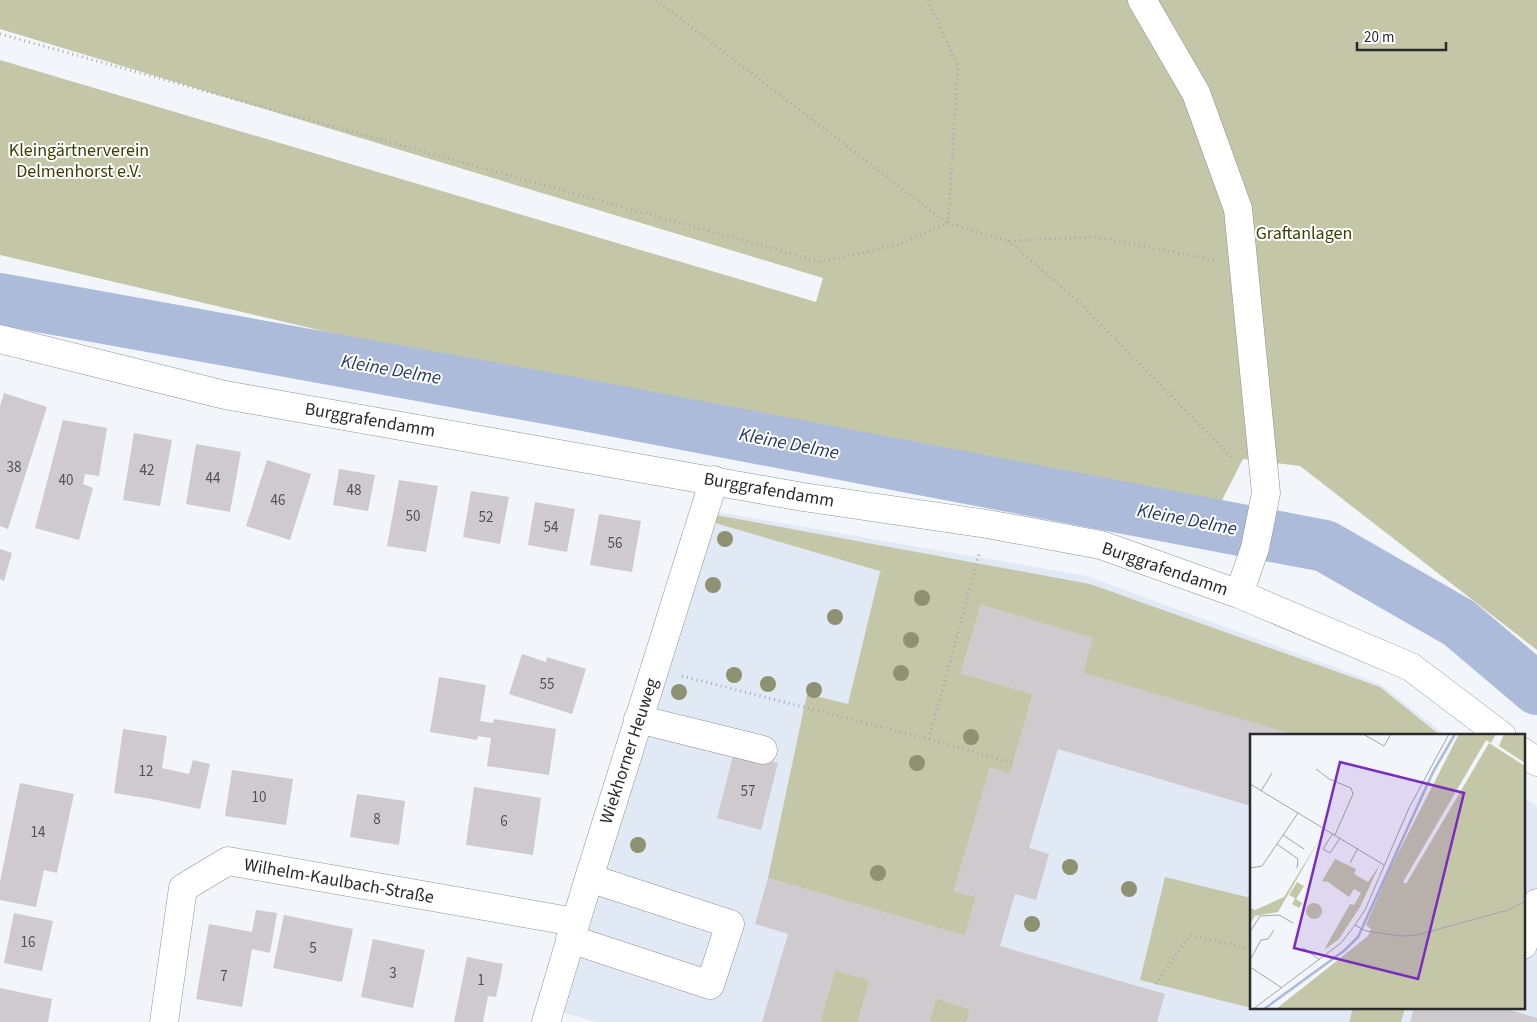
<svg xmlns="http://www.w3.org/2000/svg" width="1537" height="1022" font-family="'Source Sans 3',sans-serif">
  <style>
    .built { fill: #e1e9f4 }
    .green { fill: #c3c7a7 }
    .lines { fill: none; stroke-linecap: round; stroke-linejoin: round }
    .river { stroke: #abbbd9; stroke-width: 52 }
    .building { fill: #cfcacd }
    .minor-casing { stroke: #8f9297; stroke-width: 29 }
    .path { stroke: #a7a9ad; stroke-width: 3; stroke-dasharray: 1 4; stroke-linecap: butt }
    .minor { stroke: #fff; stroke-width: 28 }
    .tree { fill: #8e9172 }
    .labels { text-anchor: middle; dominant-baseline: central; stroke-width: 4; stroke-linejoin: round; paint-order: stroke }
    .number-label { font-size: 15px; fill: #525254 }
    .park-label { font-size: 18px; fill: #3c3f03; stroke: #fff }
    .street-label { font-size: 18px; fill: #292a2c; stroke: #fff }
    .water-label { font-size: 19px; font-style: italic; fill: #273b64; stroke: #fff }
    .inset-river { fill: none; stroke: #abbbd9; stroke-width: 2.5 }
    .inset-road { fill: none; stroke: #a2a4a8; stroke-width: 1 }
    .view { fill: #7b2cbf; fill-opacity: 0.15; stroke: #7b2cbf; stroke-width: 2.5 }
    .inset-edge { fill: none; stroke: #292a2c; stroke-width: 2.5 }
  </style>
  <rect width="100%" height="100%" fill="#f2f5fa"/>
  <!-- built -->
  <path class="built" d="M711,511L1087,576L1380,684L1447,736H1251V1008H1523V796L1537,807V1022H596L553,1010Z"/>
  <!-- green -->
  <path class="green" d="M0,0H1537V650L1300,466L1243,459L1217,510L942,459L757,433L0,255V60L816,302L823,278L0,29Z
    M716,515L1090,584L1380,687L1441,736H1298L1083,673L1092,638L981,605L961,673L1033,694L1010,774L990,768L954,891L976,897L965,936L768,878L807,694L848,704L880,572H883L715,523Z
    M1165,877L1251,898V1008L1140,980Z
    M835,970L870,980L858,1022H820Z
    M936,998L970,1009L967,1022H929Z
    M1353,1008H1405L1401,1022H1349Z"/>
  <g class="lines">
    <!-- river -->
    <path class="river" d="M0,299L568,402L1325,546L1459,623L1537,689"/>
  </g>
  <!-- building -->
  <path class="building" d="M4,393L47,407L8,529L0,526V406Z
    M63,420L107,428L99,476L85,474L83,484L93,488L79,540L35,528Z
    M134,433L172,440L160,506L123,500Z
    M196,444L241,452L230,512L186,504Z
    M267,460L311,474L290,540L246,526Z
    M339,469L375,475L368,511L333,505Z
    M399,480L438,486L426,552L387,546Z
    M471,491L509,497L500,544L463,537Z
    M535,502L575,509L567,552L528,545Z
    M599,514L641,521L632,572L590,565Z
    M0,549L12,553L4,581L0,579Z
    M981,605L1093,638L1083,673L1296,735L1251,736V806L1058,749L1029,848L1049,854L1036,900L1015,894L1000,946L1165,994L1157,1022H967L970,1009L936,998L929,1022H858L870,980L835,970L820,1022H762L788,934L755,924L768,878L965,936L976,897L954,891L990,768L1010,774L1033,694L961,673Z
    M522,654L546,662L547,657L586,669L572,714L509,694Z
    M439,677L486,685L480,721L493,723L494,719L556,729L549,775L487,766L491,738L478,736L477,740L430,732Z
    M123,729L167,736L162,768L189,774L193,760L210,764L200,809L152,799L114,793Z
    M734,752L778,763L761,830L717,818Z
    M232,770L293,779L286,825L225,816Z
    M20,783L74,794L57,873L44,870L36,907L0,900V882Z
    M474,787L541,798L533,855L466,845Z
    M357,794L405,801L399,845L350,837Z
    M256,910L277,913L270,953L252,949L242,1007L196,999L209,924L252,932Z
    M14,913L53,921L42,971L4,963Z
    M284,915L353,929L342,982L273,968Z
    M373,939L425,950L413,1008L361,997Z
    M467,957L503,964L496,997L488,996L483,1022H454Z
    M0,988L52,999L48,1022H0Z
    M1414,1008H1503L1537,1018V1022H1410Z"/>
  <g class="lines">
    <!-- minor casing -->
    <g class="minor-casing">
      <path id="minor" d="M1142,0L1196,93L1238,209L1266,493L1255,548L1239,594
        M0,339L225,395L803,497L987,524L1101,545L1239,594L1411,667L1502,736
        M638,719L763,750
        M1523,752L1537,762
        M570,939L710,985L730,924L589,878
        M1523,945L1537,903
        M164,1022L183,888L228,861L575,922
        M546,1022L589,878L714,480"/>
    </g>
    <!-- path -->
    <path class="path" d="M656,0L947,223
      M928,0L958,67L948,223
      M0,34L821,262L897,245L948,223L1008,241L1097,237L1214,260
      M1008,241L1077,300L1234,460
      M682,676L929,739L1013,763
      M929,739L980,551
      M1156,984L1190,935L1251,949"/>
    <!-- minor -->
    <use href="#minor" class="minor"/>
  </g>
  <!-- trees -->
  <g class="tree">
    <circle cx="725" cy="539" r="8"/>
    <circle cx="713" cy="585" r="8"/>
    <circle cx="922" cy="598" r="8"/>
    <circle cx="835" cy="617" r="8"/>
    <circle cx="911" cy="640" r="8"/>
    <circle cx="901" cy="673" r="8"/>
    <circle cx="734" cy="675" r="8"/>
    <circle cx="768" cy="684" r="8"/>
    <circle cx="814" cy="690" r="8"/>
    <circle cx="679" cy="692" r="8"/>
    <circle cx="971" cy="737" r="8"/>
    <circle cx="917" cy="763" r="8"/>
    <circle cx="638" cy="845" r="8"/>
    <circle cx="1070" cy="867" r="8"/>
    <circle cx="878" cy="873" r="8"/>
    <circle cx="1129" cy="889" r="8"/>
    <circle cx="1032" cy="924" r="8"/>
  </g>
  <g class="labels">
    <!-- number labels -->
    <g class="number-label">
      <text x="14" y="467">38</text>
      <text x="147" y="470">42</text>
      <text x="213" y="478">44</text>
      <text x="66" y="480">40</text>
      <text x="354" y="490">48</text>
      <text x="278" y="500">46</text>
      <text x="413" y="516">50</text>
      <text x="486" y="517">52</text>
      <text x="551" y="527">54</text>
      <text x="615" y="543">56</text>
      <text x="547" y="684">55</text>
      <text x="146" y="771">12</text>
      <text x="748" y="791">57</text>
      <text x="259" y="797">10</text>
      <text x="377" y="819">8</text>
      <text x="504" y="821">6</text>
      <text x="38" y="832">14</text>
      <text x="28" y="942">16</text>
      <text x="313" y="948">5</text>
      <text x="393" y="973">3</text>
      <text x="224" y="976">7</text>
      <text x="481" y="980">1</text>
    </g>
    <!-- park labels -->
    <g class="park-label">
      <text x="79" y="150">Kleingärtnerverein<tspan x="79" dy="21">Delmenhorst e.V.</tspan></text>
      <text x="1304" y="233">Graftanlagen</text>
    </g>
    <!-- street labels -->
    <g class="street-label">
      <text transform="translate(370 420) rotate(10)">Burggrafendamm</text>
      <text transform="translate(769 490) rotate(10)">Burggrafendamm</text>
      <text transform="translate(1165 569) rotate(19)">Burggrafendamm</text>
      <text transform="translate(629 751) rotate(-72)">Wiekhorner Heuweg</text>
      <text transform="translate(339 881) rotate(10)">Wilhelm-Kaulbach-Straße</text>
    </g>
    <!-- water labels -->
    <g class="water-label">
      <text transform="translate(391 370) rotate(10)">Kleine Delme</text>
      <text transform="translate(789 444) rotate(11)">Kleine Delme</text>
      <text transform="translate(1187 520) rotate(11)">Kleine Delme</text>
    </g>
  </g>
  <!-- overview -->
  <g transform="translate(1250 734)">
    <rect width="275" height="275" fill="#f2f5fa"/>
    <path d="M209,0H246L241,9L236,6L153,148L156,150L239,9L275,32V275H26L118,202L121,195L116,191L139,137ZM254,0H275V29L249,12ZM72,101L28,178L5,182L0,190V174L5,176L34,163ZM85,125L106,135L104,140L118,148L130,130L110,173L89,205L74,216L100,170L104,171L111,159L104,155L99,163L78,148L72,147ZM47,148L54,152L46,165L52,169L49,174L42,170L45,164L39,161ZM56 177a8 8 0 1 1 16 0a8 8 0 1 1-16 0Z" fill="#c3c7a7"/>
    <path class="inset-river" d="M14,275L95,216L108,203L183,38L205,0"/>
    <path class="inset-road" d="M113,0L134,12L141,0M66,35L79,45L101,54L103,60L85,101M0,50L134,131M11,57L22,39M83,99L73,115L80,119L90,104M33,101L54,115M27,110L48,125L47,134M100,129L108,114M0,134L12,132L48,79M105,191L116,197L151,202L167,201L258,176L275,167M0,198L10,182L29,181L43,189M53,214L70,226M0,226L11,206L18,205L24,196M0,233L32,254M3,275L91,209L105,191L115,176L159,74L199,0"/>
    <path class="view" d="M90,28L214,59L168,245L44,214Z"/>
    <rect width="275" height="275" class="inset-edge"/>
  </g>
  <!-- scale -->
  <path d="M1357 42v8h89v-8" fill="none" stroke="#292a2c" stroke-width="2.5"/>
  <text x="1364" y="42" font-size="15" fill="#292a2c" stroke="#ffffff" stroke-width="4" paint-order="stroke">20 m</text>
</svg>
